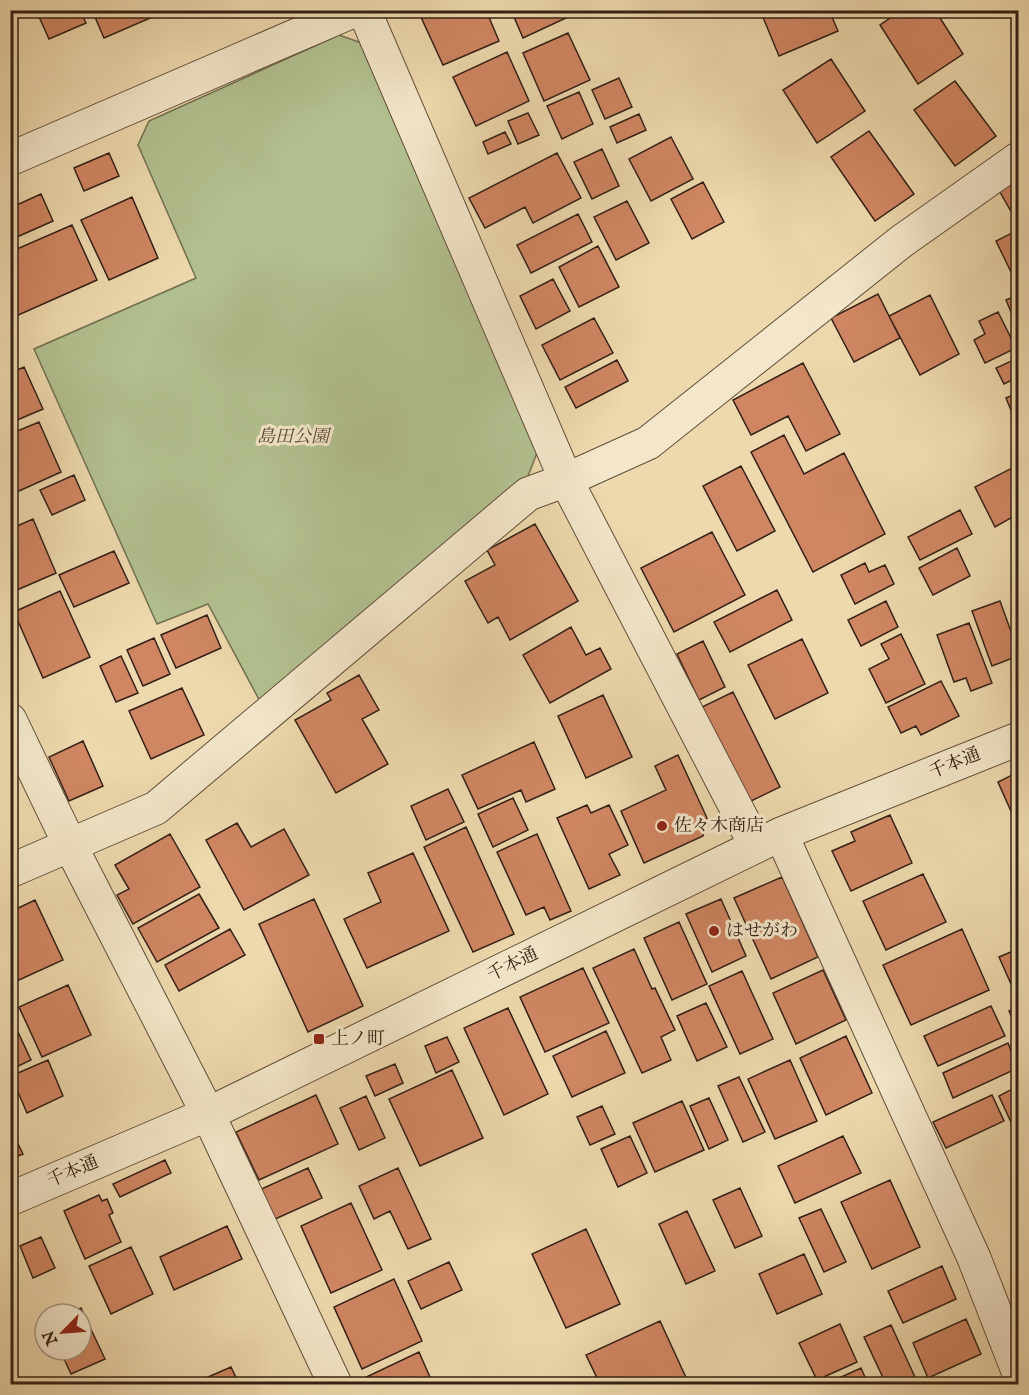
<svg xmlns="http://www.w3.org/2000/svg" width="1029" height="1395" font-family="'IM FELL English','Noto Serif JP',serif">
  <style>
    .green { fill: #b2c08f; stroke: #727052; stroke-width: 1.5 }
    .building { fill: #d08663; stroke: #332014; stroke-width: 1.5 }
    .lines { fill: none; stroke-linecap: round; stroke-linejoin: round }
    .minor-casing { stroke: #624e3a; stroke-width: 35 }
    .minor { stroke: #f3e6ca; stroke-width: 33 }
    .poi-dot { fill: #8f2418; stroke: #f3e6ca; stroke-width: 2 }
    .labels { text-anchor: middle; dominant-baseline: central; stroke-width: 6; stroke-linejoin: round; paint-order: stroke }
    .park-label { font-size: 18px; font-style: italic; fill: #534833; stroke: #f3e6ca }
    .street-label { font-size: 18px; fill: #332014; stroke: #f3e6ca }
    .poi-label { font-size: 18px; fill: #332014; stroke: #f3e6ca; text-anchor: start }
  </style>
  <rect width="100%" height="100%" fill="#edd9ad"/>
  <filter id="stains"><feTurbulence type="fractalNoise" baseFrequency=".00333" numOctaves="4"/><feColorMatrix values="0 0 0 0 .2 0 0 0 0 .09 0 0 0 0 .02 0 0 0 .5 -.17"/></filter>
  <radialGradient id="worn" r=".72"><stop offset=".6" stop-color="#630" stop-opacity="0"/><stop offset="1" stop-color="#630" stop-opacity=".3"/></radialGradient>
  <!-- green -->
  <path class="green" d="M339,35L373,47L540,445L525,484L263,707L208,604L157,624L34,349L196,278L138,145L149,121Z"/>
  <!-- building -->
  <path class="building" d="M36,10H80L86,23L49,39Z
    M92,10H164V12L104,38Z
    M430,10H486L499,41L443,65L420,15Z
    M511,10H583L523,38Z
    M760,10H829L838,31L779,56Z
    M902,10H935L963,54L918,84L880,25Z
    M568,33L590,80L544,101L523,53Z
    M507,52L529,101L476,126L453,77Z
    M831,59L865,111L817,143L783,90Z
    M619,78L632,107L605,119L592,90Z
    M955,81L996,136L955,166L914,110Z
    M579,92L593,124L562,139L547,106Z
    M528,113L539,135L518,144L508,121Z
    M639,114L646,130L617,143L610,127Z
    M869,131L914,194L875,221L831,157Z
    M505,132L511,144L488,154L483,142Z
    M671,137L693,179L651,201L629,159Z
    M602,149L619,186L592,199L574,162Z
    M109,153L119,176L84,191L74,168Z
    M557,153L581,198L533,223L525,207L485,228L469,198Z
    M1018,173V222H1017L996,185Z
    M703,182L724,222L692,239L671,199Z
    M41,194L53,221L10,240V208Z
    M132,197L158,258L109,280L81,220Z
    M627,201L649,243L616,260L594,217Z
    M578,214L592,242L531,273L517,245Z
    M72,225L97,280L16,316L10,304V252Z
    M1018,230V273L1013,276L996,241Z
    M598,246L619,287L579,307L559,267Z
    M553,279L570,311L536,329L520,296Z
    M878,294L900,338L854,362L831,318Z
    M930,295L959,354L920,375L889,316Z
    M1018,295V329L1006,300Z
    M998,312L1016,348L985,363L974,340L985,334L979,321Z
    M594,318L613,353L560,380L542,345Z
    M1018,358V377L1004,384L996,368Z
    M617,360L628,381L576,408L565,387Z
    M803,363L840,434L806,451L788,416L751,435L733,400Z
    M24,367L43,409L10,423V373Z
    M1018,393V428L1006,398Z
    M39,422L61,472L10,495V434Z
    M784,435L804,474L844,453L885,534L813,572L751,452Z
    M1018,465V514L995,527L975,487Z
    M741,466L775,531L737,551L703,486Z
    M74,475L85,500L52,515L40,490Z
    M960,510L972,534L920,560L908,537Z
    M33,519L56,573L10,593V529Z
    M535,524L578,601L510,640L498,617L488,623L465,581L495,565L487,550Z
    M712,532L745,595L674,632L641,568Z
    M957,548L970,576L933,595L919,568Z
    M114,551L129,583L74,607L59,575Z
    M865,563L869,572L885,565L894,584L855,604L841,575Z
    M777,590L792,620L730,652L714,622Z
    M60,591L90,657L43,678L14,612Z
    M886,601L898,627L861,646L848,620Z
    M1000,601L1018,651V656L992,666L972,611Z
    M207,615L221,648L176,668L161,635Z
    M969,623L992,683L971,691L966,678L954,682L937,635Z
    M571,627L586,655L600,648L611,669L550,703L523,655Z
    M901,634L925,684L886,703L869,669L889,659L881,644Z
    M154,638L170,674L143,686L127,650Z
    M802,639L828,693L775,719L748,665Z
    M703,641L725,687L699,700L677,654Z
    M121,656L138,693L116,702L100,666Z
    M359,675L379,710L362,719L388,764L336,793L295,720L331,700L327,693Z
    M941,681L959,716L921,735L916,726L901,733L888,707Z
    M182,688L204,735L151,759L129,711Z
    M733,692L780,787L749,802L702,707Z
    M603,695L632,757L586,778L558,716Z
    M83,741L103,786L69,801L49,757Z
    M534,742L555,789L526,802L521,790L478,809L462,775Z
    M678,755L707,818L703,836L644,863L621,811L666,790L655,766Z
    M1018,772V827L998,782Z
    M448,789L464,822L426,840L411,806Z
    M513,798L528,830L493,847L478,814Z
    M587,805L591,813L609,805L628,845L609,854L620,875L589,889L557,818Z
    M890,815L912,863L851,891L832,851L855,841L851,832Z
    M237,823L251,847L284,829L309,875L244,910L206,840Z
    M466,827L514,934L473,952L424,847Z
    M170,834L200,887L133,924L117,895L129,889L115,865Z
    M537,834L571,911L550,920L544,907L526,915L497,852Z
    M413,853L449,931L367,968L344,919L381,902L368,873Z
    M923,874L946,922L886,950L863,901Z
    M782,877L818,957L771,979L734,898Z
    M199,894L219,928L157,962L138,928Z
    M314,899L363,1006L308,1032L259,924Z
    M721,899L746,956L712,972L686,914Z
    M35,900L63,960L10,984V912Z
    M679,922L707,984L672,1000L644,938Z
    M230,929L245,955L179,991L165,965Z
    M962,929L989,990L911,1025L883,965Z
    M634,949L652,989L655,988L675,1030L661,1037L671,1060L642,1073L593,968Z
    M1018,949V992L1015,993L999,957Z
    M583,968L609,1023L545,1052L520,997Z
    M823,970L846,1020L796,1044L773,993Z
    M742,971L773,1039L740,1054L709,986Z
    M68,985L91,1035L42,1057L19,1007Z
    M706,1003L727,1047L697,1061L677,1016Z
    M991,1006L1005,1036L938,1066L924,1036Z
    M1018,1007V1031L1009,1011Z
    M508,1008L548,1094L504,1115L464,1028Z
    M10,1015L31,1060L10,1070Z
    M606,1031L625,1073L572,1097L553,1056Z
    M846,1036L872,1093L826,1115L800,1058Z
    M447,1037L459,1062L436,1073L425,1046Z
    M1008,1043L1018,1068L953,1098L943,1073Z
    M48,1060L63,1096L27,1113L11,1076Z
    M790,1060L817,1121L775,1139L748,1079Z
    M395,1064L403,1083L375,1096L366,1076Z
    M452,1070L483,1138L420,1166L389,1099Z
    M739,1077L765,1132L743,1142L718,1086Z
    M1018,1086V1129L1015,1131L999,1096Z
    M316,1095L338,1144L259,1180L236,1132Z
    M992,1095L1004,1121L946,1148L933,1122Z
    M366,1096L385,1138L359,1150L340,1108Z
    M709,1098L728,1140L709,1149L690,1106Z
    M682,1101L704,1150L655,1172L633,1123Z
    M602,1106L615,1134L590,1145L577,1117Z
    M10,1128L23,1154L10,1159Z
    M630,1136L647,1173L618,1187L601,1149Z
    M843,1136L861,1173L795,1203L778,1166Z
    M165,1160L171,1173L120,1197L113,1184Z
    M308,1168L322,1198L273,1220L259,1190Z
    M398,1168L431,1239L408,1249L390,1211L374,1219L359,1186Z
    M890,1180L920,1247L872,1269L841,1202Z
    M740,1188L762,1236L735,1248L713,1200Z
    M99,1195L102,1201L107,1199L113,1213L109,1215L121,1242L85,1259L64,1211Z
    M351,1203L382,1270L331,1293L301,1226Z
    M821,1209L846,1262L824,1272L799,1218Z
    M687,1211L715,1271L686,1284L659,1224Z
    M227,1226L242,1259L174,1290L160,1257Z
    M586,1229L620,1304L566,1328L532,1254Z
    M41,1237L55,1268L33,1278L20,1246Z
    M131,1247L153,1294L111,1314L89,1266Z
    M804,1254L822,1294L777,1314L759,1274Z
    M449,1262L462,1290L421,1309L408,1281Z
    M942,1266L956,1299L903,1323L888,1291Z
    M394,1279L422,1341L362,1369L334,1307Z
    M81,1308L105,1359L71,1374L60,1350H81V1314H68Z
    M966,1319L981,1354L928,1378L913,1343Z
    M660,1321L689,1384H600L586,1355Z
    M840,1324L857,1362L817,1380L799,1343Z
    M891,1325L915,1377L898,1384H886L864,1337Z
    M419,1352L433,1384H363L360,1380Z
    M231,1367L239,1384H192Z
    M861,1368L868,1384H826Z
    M181,1378L184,1384H166Z"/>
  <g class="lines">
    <!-- minor casing -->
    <g class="minor-casing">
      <path id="minor" d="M364,10L566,480L756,846
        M10,159L355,10
        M10,720L70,845L208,1114L335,1384
        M781,834L974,1258L1018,1371
        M10,871L156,808L528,494L566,480L648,443L902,241L1018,159
        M10,1199L208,1114L781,834L1018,739"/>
    </g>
    <!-- minor -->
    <use href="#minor" class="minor"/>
  </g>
  <!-- markers -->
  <g class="poi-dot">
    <circle cx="662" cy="826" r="6"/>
    <circle cx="714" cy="931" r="6"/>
    <rect x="313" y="1033" width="12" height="12" rx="3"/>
  </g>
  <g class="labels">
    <!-- park labels -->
    <g class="park-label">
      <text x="293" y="437">島田公園</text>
    </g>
    <!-- street labels -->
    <g class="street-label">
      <text transform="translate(955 764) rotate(-22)">千本通</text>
      <text transform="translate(513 965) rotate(-26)">千本通</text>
      <text transform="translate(73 1172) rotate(-23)">千本通</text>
    </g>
    <!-- poi labels -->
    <g class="poi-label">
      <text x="674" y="826">佐々木商店</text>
      <text x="726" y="931">はせがわ</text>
      <text x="331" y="1039">上ノ町</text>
    </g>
  </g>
  <!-- margin -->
  <rect width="1029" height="1395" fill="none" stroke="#edd9ad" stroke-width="36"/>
  <rect x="12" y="12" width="1005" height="1371" fill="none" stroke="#332014" stroke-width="3"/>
  <rect x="18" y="18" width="993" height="1359" fill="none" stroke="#332014" stroke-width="1.5"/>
  <!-- north arrow -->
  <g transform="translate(63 1332) rotate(245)"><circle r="28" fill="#f3e6ca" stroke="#a69781" stroke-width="1.5"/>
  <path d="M0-4.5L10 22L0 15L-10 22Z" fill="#8f2418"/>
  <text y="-9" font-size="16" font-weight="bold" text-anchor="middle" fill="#332014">N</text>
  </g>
  <rect width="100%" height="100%" filter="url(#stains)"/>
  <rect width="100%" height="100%" fill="url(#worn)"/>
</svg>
